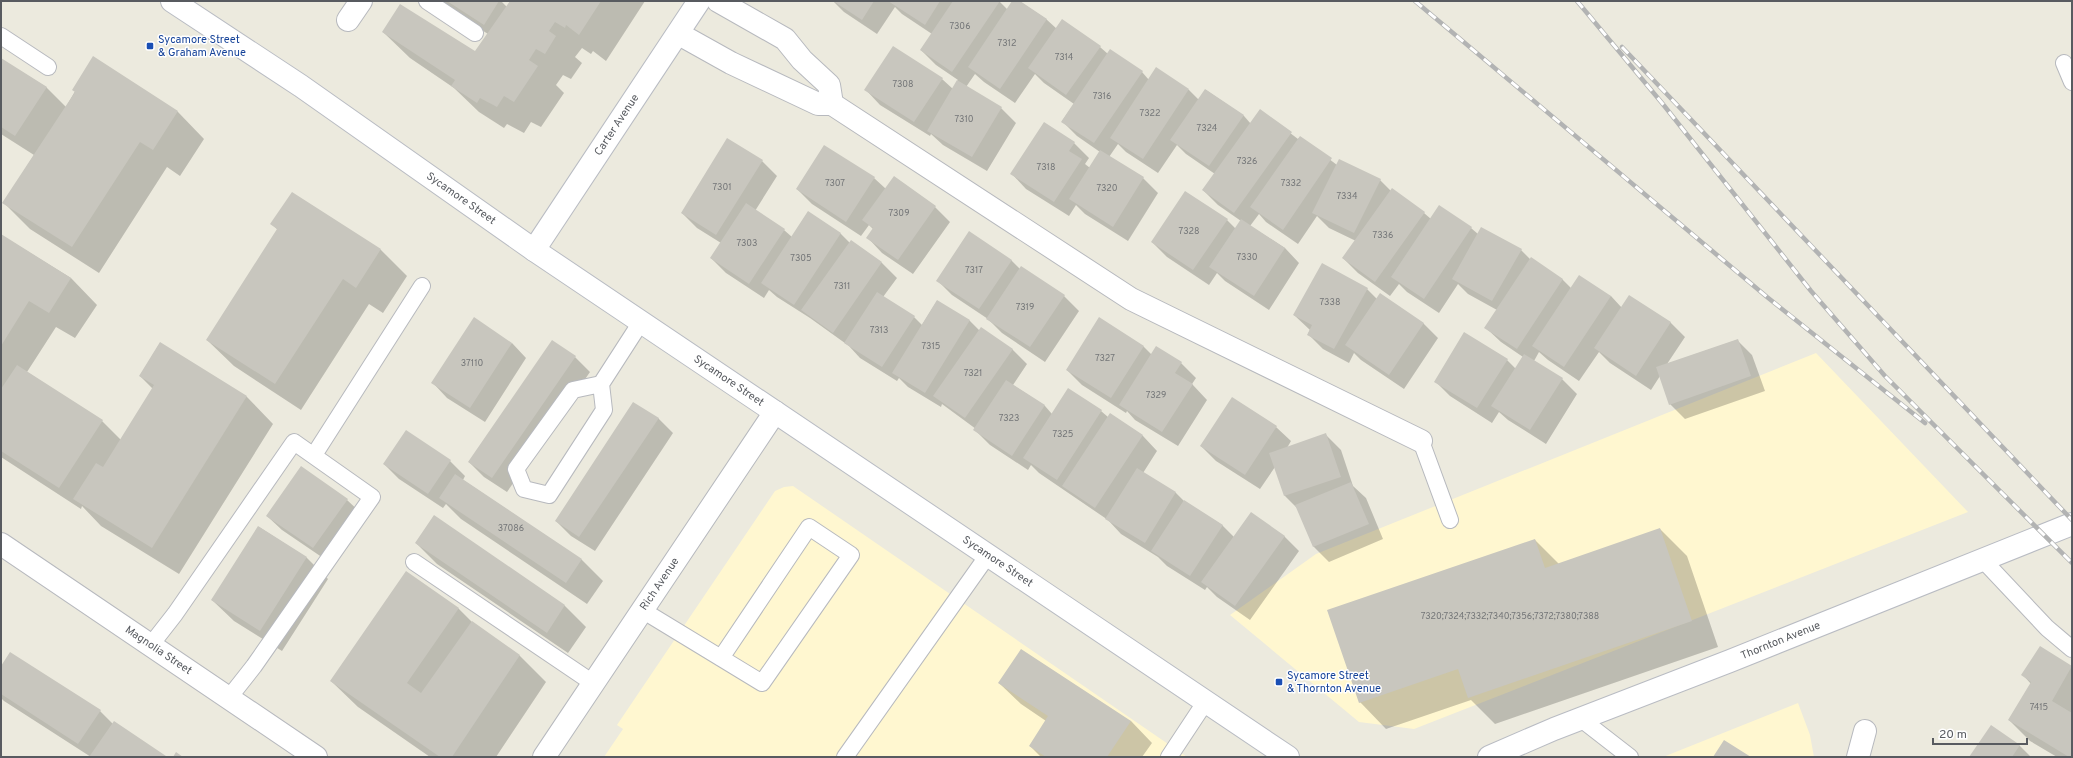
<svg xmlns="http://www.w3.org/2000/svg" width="2073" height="758" font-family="Overpass,sans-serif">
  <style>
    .commercial { fill: #fff7d0 }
    .shadow { fill: #0003 }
    .building { fill: #c8c6be }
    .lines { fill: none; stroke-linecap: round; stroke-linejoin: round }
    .lane-casing { stroke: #b7b9be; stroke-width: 18 }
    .street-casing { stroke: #b7b9be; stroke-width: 24 }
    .secondary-casing { stroke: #b9bcc3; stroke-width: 24 }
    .lane { stroke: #fff; stroke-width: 16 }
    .street { stroke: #fff; stroke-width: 22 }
    .secondary { stroke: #fff; stroke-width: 22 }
    .rail-casing { stroke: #b2b3b3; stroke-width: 4.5 }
    .rail { stroke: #fff; stroke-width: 3; stroke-dasharray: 9; stroke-linecap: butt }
    .transit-dot { fill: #1a4fb4; stroke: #fff; stroke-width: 1.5 }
    .labels { text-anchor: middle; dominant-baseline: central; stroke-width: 3; stroke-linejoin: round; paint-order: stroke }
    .number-label { font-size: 9px; fill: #747678 }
    .transit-label { font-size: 11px; fill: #164399; stroke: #fff; text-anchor: start }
    .street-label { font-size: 11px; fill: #585b60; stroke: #fff }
  </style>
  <rect width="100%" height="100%" fill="#eceade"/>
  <!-- commercial -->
  <path class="commercial" d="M1816,353L1968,512L1414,729L1359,722L1230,615L1316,554Z
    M793,486L1187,757H604L623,729L617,725L775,491L784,487Z
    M1798,703L1810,735L1814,757H1663Z"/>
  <!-- shadow -->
  <path class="shadow" d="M440,1H501L507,7L511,1H645L606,61L593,51L591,54L582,48L575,57L582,63L571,79L563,75L556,85L564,93L541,127L531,122L524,133L507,124L504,128L479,112L454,88L410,58L383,32L475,53L488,34L446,7Z
    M833,1H999L1008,10L1013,1H1019L1046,19L1057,29L1063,21L1100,47L1108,54L1142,72L1149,80L1189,90L1199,100L1206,90L1244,116L1251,124L1260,110L1298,139L1300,137L1337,165L1380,180L1391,191L1424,213L1431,219L1471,228L1478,234L1521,250L1530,259L1562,279L1571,288L1611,296L1622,308L1670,322L1685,337L1667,364L1737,340L1752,355L1765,391L1685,419L1670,404L1660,376L1651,390L1610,363L1599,352L1579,381L1548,360L1539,352L1534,361L1562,379L1577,394L1546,444L1508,420L1499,412L1492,423L1450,396L1435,381L1507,360L1516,369L1523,357L1501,342L1486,328L1497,310L1468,294L1458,284L1439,313L1407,292L1399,284L1390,296L1358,273L1343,258L1356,241L1329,228L1317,216L1298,244L1266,222L1259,214L1250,226L1285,248L1299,263L1269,310L1225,281L1217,273L1209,285L1167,257L1152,242L1227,220L1236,229L1241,221L1218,205L1203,190L1215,174L1186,154L1177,145L1158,173L1126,152L1118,144L1109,157L1143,178L1158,193L1128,241L1085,214L1076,205L1069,216L1026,189L1012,174L1074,143L1089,158L1085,164L1090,168L1100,152L1077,136L1062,121L1074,104L1044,83L1035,74L1015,103L984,82L975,74L966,87L1001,108L1016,123L987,171L943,145L931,134L930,136L880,105L866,90L942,79L953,89L958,80L936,65L921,50L932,34L902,14L895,7L877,34L844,12Z
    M94,58L178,112L204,139L180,176L167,167L99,273L30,229L4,203L34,155L1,134V59L46,87L66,107Z
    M762,161L777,176L755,211L784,230L792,237L808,212L841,234L850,243L851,241L882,263L897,278L883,297L914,317L922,325L937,301L970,321L979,330L1012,349L1027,364L1013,385L1045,406L1052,414L1101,411L1108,417L1110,414L1143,436L1157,451L1143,473L1176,493L1185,502L1222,525L1234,537L1284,536L1299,551L1250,620L1217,597L1207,587L1205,590L1167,566L1158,557L1121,534L1108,520L1039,473L1031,465L1028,470L990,445L975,430L976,429L942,404L941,407L908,387L899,378L897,381L860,358L849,346L810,318L777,297L769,290L764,298L726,273L711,258L721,243L697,228L682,213Z
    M874,178L886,189L935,207L950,222L913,274L882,253L868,238L874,230L869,225L861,236L812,204L797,189Z
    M292,193L381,250L407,276L383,313L369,304L301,410L234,366L207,340L278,230L272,224Z
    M1,235L71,278L97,305L75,338L56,327L27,372L102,421L121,440L153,389L140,376L160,343L247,397L273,424L179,574L101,526L82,506L81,509L1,457Z
    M1011,260L1020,269L1064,296L1079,311L1045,362L1002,333L988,319L952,295L937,280Z
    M1367,289L1377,299L1423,323L1438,338L1404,389L1361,360L1354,353L1349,363L1323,349L1308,334L1310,330L1294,315Z
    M1099,319L1144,347L1152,355L1181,363L1196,378L1192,384L1207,400L1178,446L1135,420L1127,411L1126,413L1082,385L1067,370Z
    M512,343L526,358L485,422L447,398L433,383Z
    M575,357L590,372L507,492L484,477L469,462Z
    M658,418L673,433L595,551L571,536L556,521Z
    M1276,427L1291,441L1287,448L1326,435L1341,450L1353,486L1366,498L1383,539L1329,562L1314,547L1298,509L1285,496L1275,467L1260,489L1216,461L1201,446Z
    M450,461L465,476L463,480L582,560L603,581L587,604L461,519L446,504L443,508L399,479L384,464Z
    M347,500L362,514L329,562L282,530L267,516Z
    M434,516L565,606L586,627L568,653L437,564L416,543Z
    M259,527L307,558L328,579L282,651L234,621L212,600Z
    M1660,529L1687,556L1718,647L1495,724L1471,700L1386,729L1360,702L1535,540L1559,564Z
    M407,573L459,609L473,623L520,656L546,682L496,757H430L358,707L331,681Z
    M2040,648L2072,667V757H2057L2030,741L2009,720L2031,684L2023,675Z
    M1,668L100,711L113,724L114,722L165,757H91L4,701L1,698Z
    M999,683L1131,721L1152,743L1142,757H1041L1030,746L1046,721L1021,704Z
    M1991,727L2020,746L2031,757H1970Z"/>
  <!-- building -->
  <path class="building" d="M447,1H499L484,25Z
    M510,1H601L579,35L566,25L565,28L555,22L549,31L556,36L545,54L536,49L529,60L538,66L514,102L504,96L497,107L480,98L477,103L451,86L455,80L382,32L400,4L475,51Z
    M833,1H874L862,20Z
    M888,1H940L925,25Z
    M953,1H1000L952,72L920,50Z
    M1012,1H1020L1047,19L1000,89L968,67Z
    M1062,19L1101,46L1066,95L1028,68Z
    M893,46L943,78L914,122L864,90Z
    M1110,49L1143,71L1094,143L1061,122Z
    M93,56L178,111L153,150L140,142L72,247L2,203L75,92L72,90Z
    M1,58L47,87L15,136L1,127Z
    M1156,67L1189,89L1143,159L1110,138Z
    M957,80L1002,107L972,157L927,131Z
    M1205,89L1244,115L1209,166L1170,140Z
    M1260,109L1292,132L1234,213L1202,190Z
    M1044,122L1075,142L1069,151L1082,159L1054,202L1010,174Z
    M1300,136L1332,158L1283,230L1250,207Z
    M727,138L763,160L716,235L681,213Z
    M824,145L875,177L846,222L796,189Z
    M1100,150L1144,177L1113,227L1069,199Z
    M1339,159L1381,179L1354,233L1312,213Z
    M894,176L936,206L898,260L866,238L873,228L862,220Z
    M1392,188L1425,212L1375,282L1342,258Z
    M1185,191L1228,219L1193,270L1151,242Z
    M292,192L381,249L356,288L343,279L275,384L206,340L277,229L270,224Z
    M746,203L785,229L749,284L710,258Z
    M1439,205L1472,227L1424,299L1391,277Z
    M808,211L841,233L794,305L761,283Z
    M1241,219L1285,248L1254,296L1209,267Z
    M1481,227L1522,249L1492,301L1452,279Z
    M969,231L1012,260L979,309L936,281Z
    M1,234L71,278L49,313L29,301L1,346Z
    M851,240L882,262L833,333L801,310Z
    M1531,257L1563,279L1517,349L1484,328Z
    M1322,263L1368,288L1334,349L1307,335L1312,325L1293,315Z
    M1021,266L1065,295L1030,347L986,319Z
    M1579,275L1611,296L1564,367L1532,346Z
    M877,292L915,316L882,367L844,343Z
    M1380,293L1424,323L1389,375L1345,345Z
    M1629,295L1671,322L1636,376L1594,348Z
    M937,300L970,320L925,393L892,373Z
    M474,317L512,343L470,408L431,383Z
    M1099,317L1144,346L1111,398L1066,370Z
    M981,327L1013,349L965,418L933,396Z
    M1464,332L1508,359L1477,408L1434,382Z
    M1738,339L1751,376L1669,405L1656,367Z
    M552,340L576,356L492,478L468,462Z
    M160,342L247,396L152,548L73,499L96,463L103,467L154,385L139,376Z
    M1156,346L1182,362L1175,373L1193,384L1162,432L1119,405Z
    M1524,354L1563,378L1530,430L1491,406Z
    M17,365L103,420L59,488L1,451V389Z
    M1006,380L1045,405L1012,456L973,430Z
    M1068,388L1102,410L1057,480L1023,458Z
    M1232,397L1277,426L1245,475L1200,446Z
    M633,402L659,418L579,537L555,521Z
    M1110,413L1143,435L1095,508L1062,486Z
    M406,430L451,460L428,494L383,464Z
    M1326,433L1341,477L1284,496L1269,453Z
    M301,466L348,499L313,548L266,516Z
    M1137,468L1176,492L1145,543L1105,519Z
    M455,474L582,559L566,583L439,498Z
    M1351,482L1369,524L1313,547L1295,505Z
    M1184,500L1223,525L1190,576L1151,551Z
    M1251,512L1285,536L1235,606L1201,582Z
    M434,515L565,605L547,633L415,543Z
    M258,526L307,557L260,631L211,600Z
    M1660,528L1692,621L1468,698L1458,669L1359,703L1327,610L1535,539L1545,568Z
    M406,571L459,608L407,683L421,693L472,621L520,655L452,757H440L330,681Z
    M2040,646L2072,666L2052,701L2072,713V757H2069L2008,720L2031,682L2021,675Z
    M1021,649L1131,721L1107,757H1046L1029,746L1048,716L998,683Z
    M10,652L101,710L78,744L1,694V666Z
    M114,721L166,756L165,757H89Z
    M1991,725L2020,745L2012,757H1969Z
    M1724,740L1751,757H1713Z
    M176,752L183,757H173Z"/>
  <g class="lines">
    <!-- lane casing -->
    <g class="lane-casing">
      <path id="lane" d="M427,1L475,33
        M1,36L48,67
        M2064,63L2072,82
        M601,384L573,390L516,469L524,489L549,495L604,410L601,384L641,322
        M1421,441L1450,520
        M314,455L422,286
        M1983,560L2047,628L2072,649
        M414,562L593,683
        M642,610L762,683L851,555L809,527L721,658
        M150,646L175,614L294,442L372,497L254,666L228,699
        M1581,719L1630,757
        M845,757L988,555
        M1169,757L1206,701"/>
    </g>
    <!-- street casing -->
    <g class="street-casing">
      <g id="street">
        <path d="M718,1L785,39L802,60L829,85L832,104"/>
        <path d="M348,20L361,1"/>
        <path d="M679,34L731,63L818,104H832L1131,299L1421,441"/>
        <path id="s1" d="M1,544L316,757"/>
        <path id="s2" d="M544,757L775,412"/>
        <path d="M1858,757L1865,731"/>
      </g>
    </g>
    <!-- secondary casing -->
    <g class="secondary-casing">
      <g id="secondary">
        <path id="s3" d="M172,1L301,86L534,250L1288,757"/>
        <path id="s4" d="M534,250L699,1"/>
        <path id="s5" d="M1489,757L1554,729L1730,661L2072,524"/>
      </g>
    </g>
    <!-- lane -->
    <use href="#lane" class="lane"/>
    <!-- street -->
    <use href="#street" class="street"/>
    <!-- secondary -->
    <use href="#secondary" class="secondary"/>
    <!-- rail casing -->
    <g class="rail-casing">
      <path id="rail" d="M1415,1L1767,297L1925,423
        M1577,1L1662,103L1811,291L1885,376L2072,563
        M1622,47L2072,520"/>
    </g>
    <!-- rail -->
    <use href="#rail" class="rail"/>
  </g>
  <!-- markers -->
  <g class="transit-dot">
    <rect x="146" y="42" width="8" height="8" rx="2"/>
    <rect x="1275" y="678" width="8" height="8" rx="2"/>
  </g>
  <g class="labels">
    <!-- number labels -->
    <g class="number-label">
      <text x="960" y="26">7306</text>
      <text x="1007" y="43">7312</text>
      <text x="1064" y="57">7314</text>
      <text x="903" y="84">7308</text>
      <text x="1102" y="96">7316</text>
      <text x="1150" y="113">7322</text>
      <text x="964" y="119">7310</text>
      <text x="1207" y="128">7324</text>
      <text x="1247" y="161">7326</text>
      <text x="1046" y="167">7318</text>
      <text x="835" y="183">7307</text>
      <text x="1291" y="183">7332</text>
      <text x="722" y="187">7301</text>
      <text x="1107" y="188">7320</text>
      <text x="1347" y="196">7334</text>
      <text x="899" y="213">7309</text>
      <text x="1189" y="231">7328</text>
      <text x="1383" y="235">7336</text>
      <text x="747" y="243">7303</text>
      <text x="1247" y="257">7330</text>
      <text x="801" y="258">7305</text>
      <text x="974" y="270">7317</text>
      <text x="842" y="286">7311</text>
      <text x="1330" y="302">7338</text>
      <text x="1025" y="307">7319</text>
      <text x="879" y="330">7313</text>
      <text x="931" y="346">7315</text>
      <text x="1105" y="358">7327</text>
      <text x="472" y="363">37110</text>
      <text x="973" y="373">7321</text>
      <text x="1156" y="395">7329</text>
      <text x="1009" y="418">7323</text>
      <text x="1063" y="434">7325</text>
      <text x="511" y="528">37086</text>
      <text x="1510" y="616">7320;7324;7332;7340;7356;7372;7380;7388</text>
      <text x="2039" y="707">7415</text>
    </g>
    <!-- transit labels -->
    <g class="transit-label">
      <text x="158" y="40">Sycamore Street<tspan x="158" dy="13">&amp; Graham Avenue</tspan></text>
      <text x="1287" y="676">Sycamore Street<tspan x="1287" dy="13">&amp; Thornton Avenue</tspan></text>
    </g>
    <!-- street labels -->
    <g class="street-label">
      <text stroke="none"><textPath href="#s4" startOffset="150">Carter Avenue</textPath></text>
      <text stroke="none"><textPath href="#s3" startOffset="350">Sycamore Street</textPath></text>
      <text stroke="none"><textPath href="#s3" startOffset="674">Sycamore Street</textPath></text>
      <text stroke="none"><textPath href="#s3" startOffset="998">Sycamore Street</textPath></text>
      <text stroke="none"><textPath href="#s2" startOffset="208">Rich Avenue</textPath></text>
      <text stroke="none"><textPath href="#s5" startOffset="314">Thornton Avenue</textPath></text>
      <text stroke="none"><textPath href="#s1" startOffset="190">Magnolia Street</textPath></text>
    </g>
  </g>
  <!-- border -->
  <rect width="2073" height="758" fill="none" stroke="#585b60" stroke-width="4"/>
  <!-- scale -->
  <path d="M1933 738v6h94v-6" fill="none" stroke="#585b60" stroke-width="2"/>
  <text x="1939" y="738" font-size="12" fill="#585b60" stroke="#ffffff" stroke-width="3" paint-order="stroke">20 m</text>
</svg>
